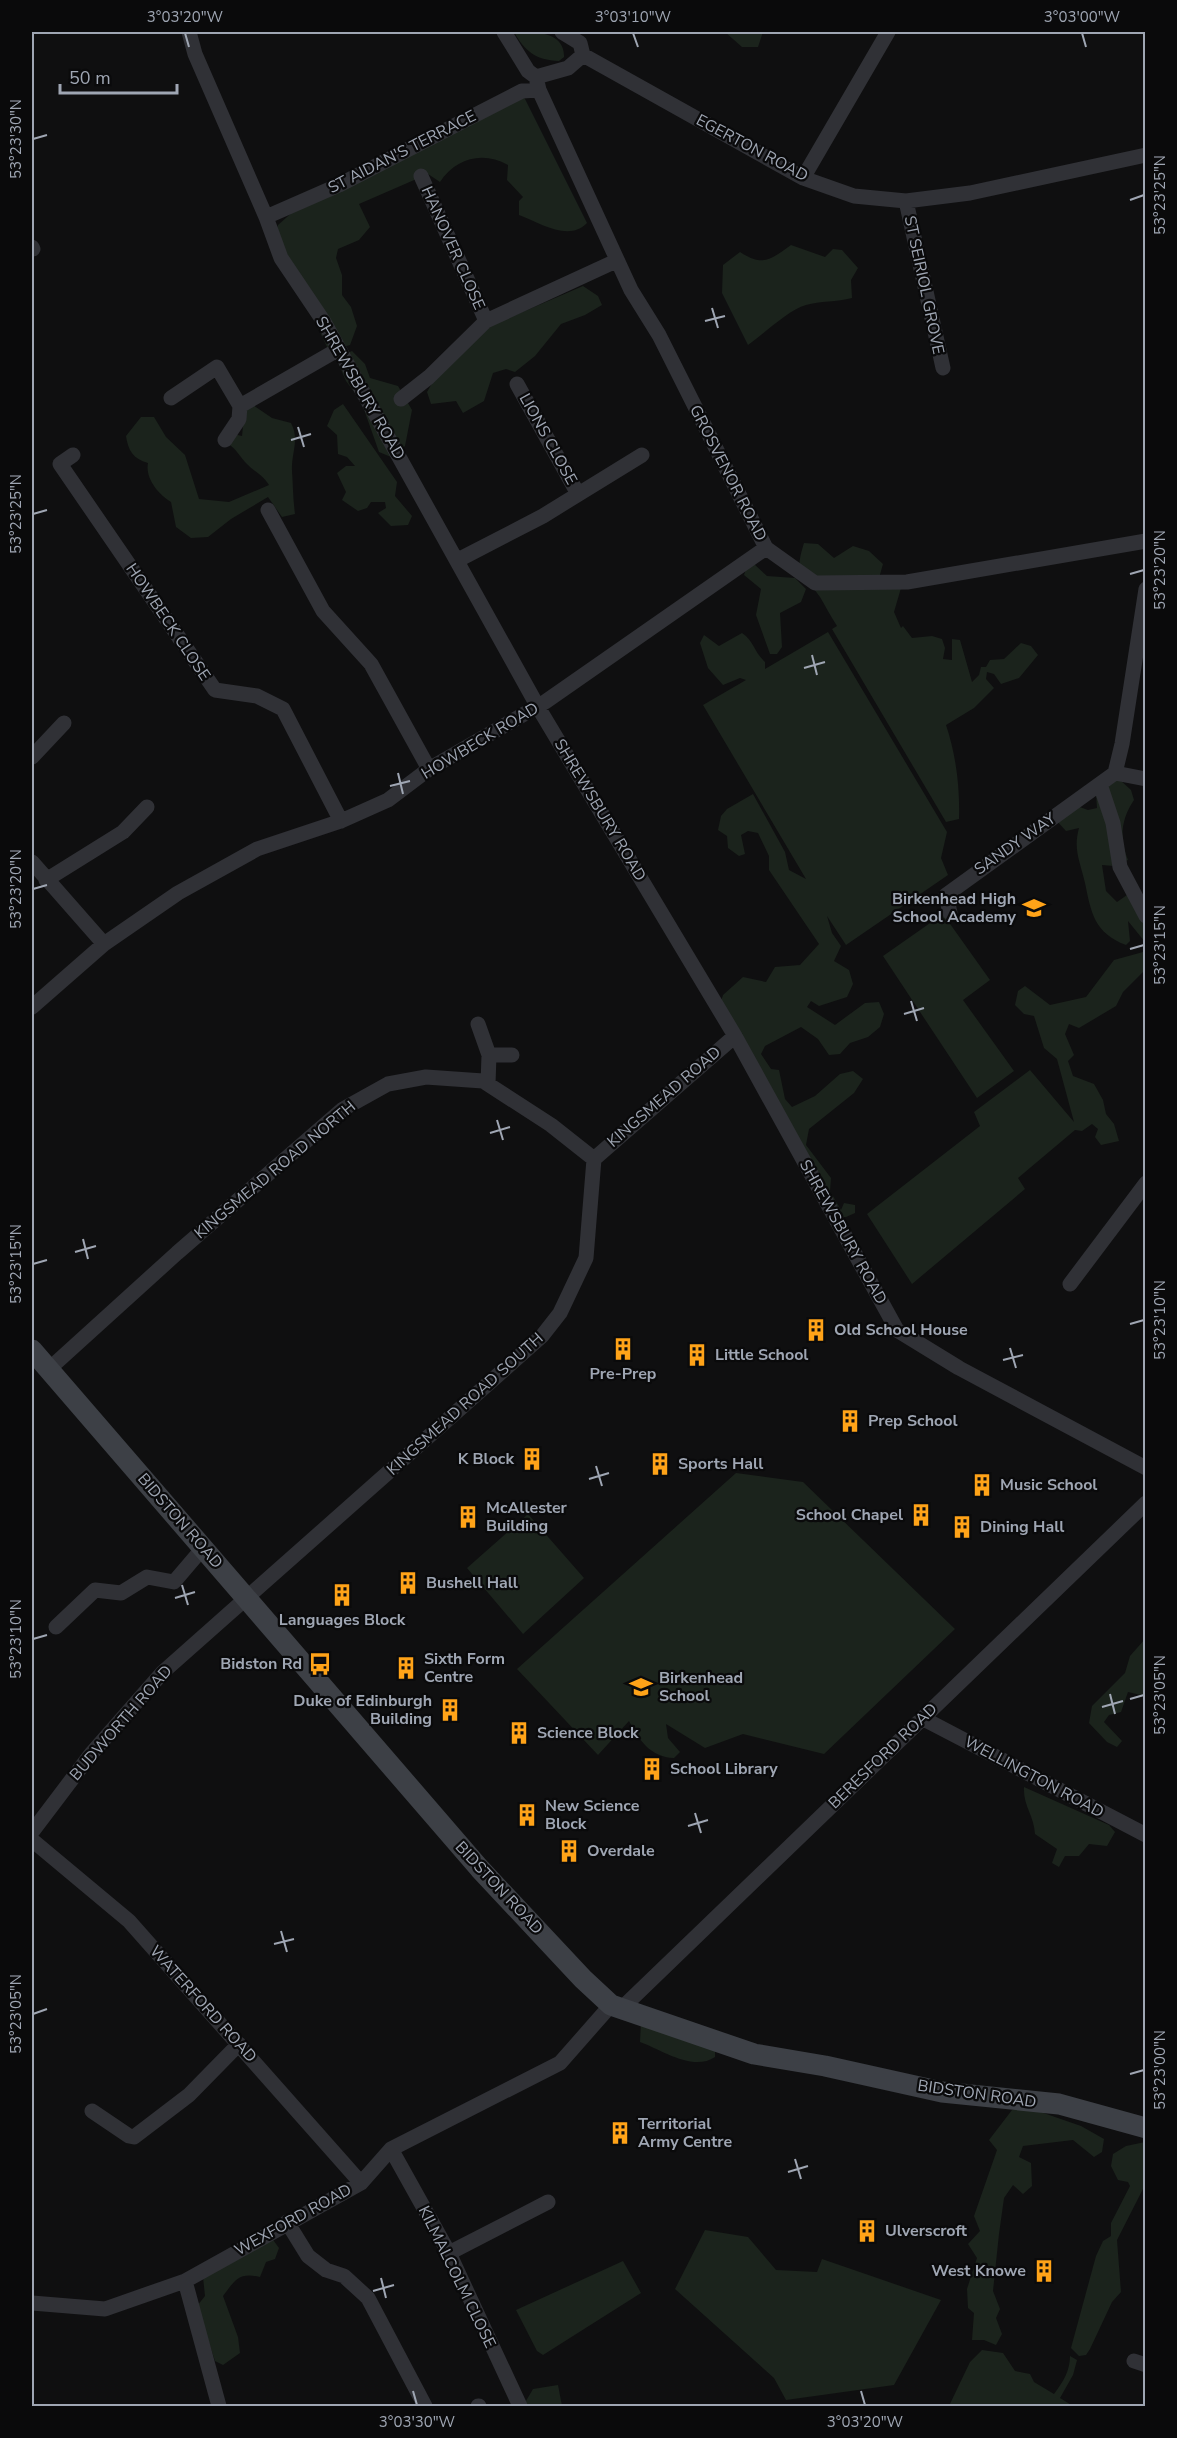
<svg xmlns="http://www.w3.org/2000/svg" width="1177" height="2438" font-family="'Nunito Sans',sans-serif">
  <style>
    .green { fill: #1b231c }
    .lines { fill: none; stroke-linecap: round; stroke-linejoin: round }
    .street { stroke: #303136; stroke-width: 15 }
    .secondary { stroke: #3d4046; stroke-width: 21 }
    .ticks { fill: none; stroke: #9fa6b3; stroke-width: 2 }
    .labels { text-anchor: middle; dominant-baseline: central; stroke-width: 4.5; stroke-linejoin: round; paint-order: stroke }
    .street-label { font-size: 16px; fill: #9fa6b3; stroke: #0a0a0b }
    .poi-label { font-size: 16px; font-weight: bold; fill: #9fa6b3; stroke: #0a0a0b; text-anchor: start }
    .neatline { fill: none; stroke: #9fa6b3; stroke-width: 2 }
    .ticks-label { font-size: 15px; text-anchor: middle; fill: #9fa6b3 }
  </style>
  <rect width="100%" height="100%" fill="#0f0f10"/>
  <!-- green -->
  <path class="green" d="M514,32C533,31 565,31 564,57L559,61C535,60 525,51 514,32Z
    M725,32H763L758,47H742Z
    M524,97L587,223C569,242 540,223 519,215V201L523,197L507,180L508,165C483,151 456,158 440,182L428,174L359,204L370,227L359,240L338,249L336,258L342,275V295L351,307L357,326L350,345L329,351L305,301L272,246L278,225L296,209Z
    M791,245L825,257L833,249L842,250L858,268L851,280L852,298C837,302 820,301 806,305C788,310 764,334 748,345L722,293L723,265L740,252C763,267 770,260 791,245Z
    M583,286L598,296L602,305L585,315L561,324L535,356L515,372L506,369L493,373L484,401L463,413L456,401L431,404L427,392L434,380L492,325Z
    M352,351L365,364L370,378L398,386L412,410L405,446L391,457L379,452L361,401L346,381L336,358Z
    M250,403L272,418L291,423C300,440 291,453 292,471C293,485 293,499 295,514L282,517L268,497L231,519L208,537L191,538L176,527L171,502C158,494 145,478 148,463C133,459 128,450 126,436L141,417H154L166,437L185,455L199,499L229,502L269,485C263,475 256,473 248,465C240,458 238,450 228,444L233,434L242,436L245,407Z
    M343,404L397,482L395,496L412,516L408,525L391,526L378,513L386,508L385,502H371L367,508L358,511L342,500L346,492L337,473L346,466H355L347,457L338,454L337,435L327,426L334,410Z
    M804,543L818,544L834,558L853,546L869,551L883,564L879,578L901,588L894,612L901,628L903,626L912,638L932,636L942,639L945,648L943,659L952,660V639L960,640L972,682L979,675L981,667H986L990,660L1004,659L1021,643L1031,646L1038,655L1019,678L1001,684L994,674L987,672L986,679L994,688L974,708L946,725C956,755 960,787 959,819L946,822L832,629L837,626C831,617 826,607 820,597C804,574 793,577 804,543Z
    M754,564L767,576L795,578L806,589L801,602L780,613L782,647L777,654H770L756,615L761,589L744,575L747,566Z
    M828,632L947,832L941,858L948,875L846,945L827,916L832,933L841,946L834,961L849,970L853,984L847,997L819,1006L811,1001L807,1007L835,1025L865,1003L879,1002L884,1014L880,1027L868,1037L850,1043L840,1054L829,1055L818,1039L801,1027L765,1046L761,1054L771,1069L779,1070L785,1099L792,1107L815,1096L840,1074L853,1071L863,1079L854,1093L809,1129L806,1145L831,1178L830,1191L841,1210L844,1203L855,1205V1213L846,1217H830L717,1014L723,995L743,977L766,982L775,967L800,965L819,944L769,870V856L758,833L748,831L741,835L745,854L739,856L728,848L727,836L718,830L721,816L727,809L753,794L785,852L789,870L806,879L703,705L746,680L740,678L723,685L708,668L700,643L704,635L719,646L742,633C754,641 754,652 765,662V669Z
    M1119,779L1131,790L1134,800C1121,819 1119,839 1128,860L1114,866L1102,865L1106,891L1117,902L1127,895L1145,906V942L1128,921L1130,941L1126,945C1094,933 1091,912 1085,883C1080,861 1073,850 1079,828L1066,831L1055,819L1074,805L1088,810L1097,808L1096,794Z
    M943,914L990,980L963,1000L1014,1071L977,1098L883,956Z
    M1143,952L1145,954V970L1123,992L1116,1006L1079,1028L1069,1024L1065,1034L1074,1055L1068,1061L1073,1076L1094,1084L1103,1100L1106,1114L1114,1124L1119,1141L1101,1145L1095,1137L1098,1129L1092,1124L1082,1131L1075,1130L1018,1178L1025,1189L912,1284L867,1214L980,1126L974,1112L1030,1070L1074,1122L1057,1059L1044,1048L1034,1016L1024,1014L1015,1005L1018,991L1025,986L1050,1005L1086,997L1114,960Z
    M736,1473L803,1482L955,1629L824,1754L743,1734L705,1748L666,1724L668,1738L680,1752L674,1758C650,1757 639,1740 629,1721L598,1755L517,1669Z
    M528,1514L584,1578L523,1634L467,1568Z
    M1145,1639V1696L1128,1692L1121,1712L1109,1715L1104,1722L1122,1741L1117,1747L1107,1742L1089,1723L1092,1706L1125,1673L1130,1656Z
    M1024,1787L1109,1825L1115,1832L1107,1846L1089,1844L1079,1856H1065L1059,1867L1052,1863L1057,1849L1035,1834C1034,1815 1023,1806 1024,1787Z
    M641,2021L715,2048V2057C693,2072 662,2050 640,2042Z
    M1029,2108L1081,2126L1104,2139L1102,2152L1094,2157L1073,2140L1023,2146L1019,2157L1031,2163L1032,2186L1023,2194L1013,2185L1004,2198L999,2234L993,2291L1000,2309L996,2318L1002,2334L996,2345L984,2340H972L974,2313L968,2308L967,2289L977,2258L968,2244L980,2231L974,2216L997,2150L989,2140L1012,2110Z
    M1145,2142V2185L1117,2240L1121,2292L1112,2302L1090,2349L1086,2355L1079,2356L1071,2348L1096,2256L1103,2241L1111,2236V2223L1130,2186L1128,2182L1118,2180L1111,2166L1113,2154L1126,2146Z
    M705,2230L748,2237L776,2270L817,2272L822,2259L941,2300L894,2385L786,2400L774,2378L675,2289Z
    M271,2237L279,2248L275,2259L266,2262L260,2277C239,2272 235,2280 223,2296L238,2337L240,2353L223,2365L215,2361L197,2306L205,2296L203,2277Z
    M623,2261L641,2293L543,2355L537,2351L516,2310Z
    M982,2350L1003,2353L1015,2371L1030,2374L1034,2382L1054,2394C1063,2382 1070,2371 1070,2356L1077,2360L1073,2375L1060,2398L1073,2406H949L970,2362Z
    M558,2385L562,2406H523L533,2389Z"/>
  <g class="lines">
    <!-- street -->
    <path class="street" d="M189,32L195,54L266,217L281,258L324,322L538,707L735,1036L897,1330L959,1368L1146,1468
      M504,32L528,71L536,77L568,68L583,55L580,43L562,32
      M583,55L803,178L854,196L906,201L970,193L1146,155
      M536,77L539,90L631,290L659,335L766,548L815,583L907,582L1146,541
      M421,176L486,321
      M803,178L888,32
      M906,201L943,368
      M266,217L339,185L522,91L539,90
      M32,247L33,249
      M517,384L578,494
      M171,398L217,367L240,406L339,349
      M401,399L429,377L486,321L616,261
      M225,440L239,419L240,406
      M73,455L60,464L215,690L257,696L283,709L341,821
      M268,510L323,611L371,664L429,769
      M458,560L543,516L642,455
      M32,757L64,723
      M1115,773L1146,779
      M1100,784L1113,823L1120,867L1146,916
      M32,862L104,944
      M46,880L123,832L147,807
      M950,913L946,895L1115,773L1122,744L1146,589
      M32,1007L104,944L178,893L257,849L341,821L388,800L429,769L545,702L766,548
      M478,1024L489,1055L488,1084
      M489,1055H512
      M594,1159L735,1036
      M1070,1284L1146,1183
      M48,1370L177,1253L343,1109L388,1084L426,1077L483,1081L551,1125L594,1159
      M56,1627L95,1590L121,1593L147,1577L174,1582L203,1548
      M922,1718L1146,1835
      M32,1832L91,1754L163,1672L542,1336L560,1313L586,1258L594,1159
      M32,1840L129,1921L361,2183
      M621,2009L1146,1503
      M92,2111L129,2136L134,2137L189,2095L239,2044
      M391,2149L449,2253L520,2406
      M287,2222L308,2256L326,2270L344,2276L368,2298L425,2406
      M449,2253L548,2202
      M185,2281L219,2406
      M32,2303L105,2309L185,2281L361,2183L391,2149L560,2063L611,2005
      M1134,2361L1146,2365
      M478,2406H479"/>
    <!-- secondary -->
    <path class="secondary" d="M32,1350L480,1869L583,1979L611,2005L754,2054L825,2066L942,2092L1059,2104L1146,2128"/>
  </g>
  <!-- ticks -->
  <path class="ticks" d="M185,33L189,47M633,33L638,47M1082,33L1086,47M33,139L47,135M1130,200L1144,195M712,308L718,328M705,321L725,316M298,427L304,447M291,440L311,434M33,514L47,510M1130,574L1144,570M812,655L817,675M804,668L825,662M398,773L403,794M390,786L410,781M33,889L47,885M1130,949L1144,945M911,1001L917,1021M904,1014L924,1008M497,1120L503,1140M490,1133L510,1127M83,1239L88,1259M75,1252L96,1246M33,1264L47,1260M1130,1324L1144,1320M1010,1348L1016,1368M1003,1360L1023,1355M596,1466L602,1486M589,1479L609,1473M182,1585L188,1605M175,1598L195,1592M33,1639L47,1635M1110,1694L1115,1714M1130,1699L1144,1695M1102,1707L1123,1701M695,1813L701,1833M688,1826L708,1820M281,1931L287,1952M274,1944L294,1939M33,2014L47,2009M1130,2074L1144,2070M795,2159L801,2179M788,2172L808,2166M381,2278L386,2298M373,2291L394,2285M413,2391L417,2405M861,2391L865,2405"/>
  <!-- icons -->
  <defs>
    <g id="school-bare" transform="scale(1.8)"><path d="M0-5L7-2L0 1L-7-2ZM-4 1L0 2.5L4 1V4Q0 6-4 4Z" fill="#ffa318" stroke="#0a0a0b" stroke-width="2.5" paint-order="stroke"/></g>
    <g id="building-bare" transform="scale(1.8)"><path d="M-4-6H4V6H1V3H-1V6H-4ZM-2.5-4.3h1.7v1.8h-1.7ZM.8-4.3h1.7v1.8H.8ZM-2.5-1h1.7V.8h-1.7ZM.8-1h1.7V.8H.8Z" fill="#ffa318" stroke="#0a0a0b" stroke-width="2.5" paint-order="stroke"/></g>
    <g id="bus-bare" transform="scale(1.8)"><path d="M-5-6H5V4H4V6H2V4H-2V6H-4V4H-5ZM-3.5-4V0h7V-4ZM-3.5 1.2v1.5H-2V1.2ZM2 1.2v1.5H3.5V1.2Z" fill="#ffa318" stroke="#0a0a0b" stroke-width="2.5" paint-order="stroke"/></g>
  </defs>
  <g fill-rule="evenodd">
    <use href="#school-bare" x="1034" y="908"/>
    <use href="#building-bare" x="816" y="1330"/>
    <use href="#building-bare" x="623" y="1349"/>
    <use href="#building-bare" x="697" y="1355"/>
    <use href="#building-bare" x="850" y="1421"/>
    <use href="#building-bare" x="532" y="1459"/>
    <use href="#building-bare" x="660" y="1464"/>
    <use href="#building-bare" x="982" y="1485"/>
    <use href="#building-bare" x="921" y="1515"/>
    <use href="#building-bare" x="468" y="1517"/>
    <use href="#building-bare" x="962" y="1527"/>
    <use href="#building-bare" x="408" y="1583"/>
    <use href="#building-bare" x="342" y="1595"/>
    <use href="#bus-bare" x="320" y="1664"/>
    <use href="#building-bare" x="406" y="1668"/>
    <use href="#school-bare" x="641" y="1687"/>
    <use href="#building-bare" x="450" y="1710"/>
    <use href="#building-bare" x="519" y="1733"/>
    <use href="#building-bare" x="652" y="1769"/>
    <use href="#building-bare" x="527" y="1815"/>
    <use href="#building-bare" x="569" y="1851"/>
    <use href="#building-bare" x="620" y="2133"/>
    <use href="#building-bare" x="867" y="2231"/>
    <use href="#building-bare" x="1044" y="2271"/>
  </g>
  <g class="labels">
    <!-- street labels -->
    <g class="street-label">
      <text transform="translate(752 148) rotate(28)">EGERTON ROAD</text>
      <text transform="translate(402 152) rotate(-27)">ST AIDAN'S TERRACE</text>
      <text transform="translate(453 248) rotate(66)">HANOVER CLOSE</text>
      <text transform="translate(924 285) rotate(78)">ST SEIRIOL GROVE</text>
      <text transform="translate(360 388) rotate(60)">SHREWSBURY ROAD</text>
      <text transform="translate(548 439) rotate(61)">LIONS CLOSE</text>
      <text transform="translate(728 473) rotate(63)">GROSVENOR ROAD</text>
      <text transform="translate(168 622) rotate(56)">HOWBECK CLOSE</text>
      <text transform="translate(480 741) rotate(-31)">HOWBECK ROAD</text>
      <text transform="translate(600 810) rotate(59)">SHREWSBURY ROAD</text>
      <text transform="translate(1015 844) rotate(-35)">SANDY WAY</text>
      <text transform="translate(664 1097) rotate(-41)">KINGSMEAD ROAD</text>
      <text transform="translate(275 1170) rotate(-40)">KINGSMEAD ROAD NORTH</text>
      <text transform="translate(843 1232) rotate(61)">SHREWSBURY ROAD</text>
      <text transform="translate(465 1404) rotate(-42)">KINGSMEAD ROAD SOUTH</text>
      <text transform="translate(180 1521) rotate(49)">BIDSTON ROAD</text>
      <text transform="translate(121 1723) rotate(-49)">BUDWORTH ROAD</text>
      <text transform="translate(883 1756) rotate(-44)">BERESFORD ROAD</text>
      <text transform="translate(1034 1777) rotate(28)">WELLINGTON ROAD</text>
      <text transform="translate(499 1888) rotate(47)">BIDSTON ROAD</text>
      <text transform="translate(203 2004) rotate(48)">WATERFORD ROAD</text>
      <text transform="translate(977 2094) rotate(8)">BIDSTON ROAD</text>
      <text transform="translate(293 2220) rotate(-29)">WEXFORD ROAD</text>
      <text transform="translate(457 2277) rotate(64)">KILMALCOLM CLOSE</text>
    </g>
    <!-- poi labels -->
    <g class="poi-label">
      <text x="1016" y="899" text-anchor="end">Birkenhead High<tspan x="1016" dy="18">School Academy</tspan></text>
      <text x="834" y="1330">Old School House</text>
      <text x="715" y="1355">Little School</text>
      <text x="623" y="1374" text-anchor="middle">Pre-Prep</text>
      <text x="868" y="1421">Prep School</text>
      <text x="514" y="1459" text-anchor="end">K Block</text>
      <text x="678" y="1464">Sports Hall</text>
      <text x="1000" y="1485">Music School</text>
      <text x="486" y="1508">McAllester<tspan x="486" dy="18">Building</tspan></text>
      <text x="903" y="1515" text-anchor="end">School Chapel</text>
      <text x="980" y="1527">Dining Hall</text>
      <text x="426" y="1583">Bushell Hall</text>
      <text x="342" y="1620" text-anchor="middle">Languages Block</text>
      <text x="424" y="1659">Sixth Form<tspan x="424" dy="18">Centre</tspan></text>
      <text x="302" y="1664" text-anchor="end">Bidston Rd</text>
      <text x="659" y="1678">Birkenhead<tspan x="659" dy="18">School</tspan></text>
      <text x="432" y="1701" text-anchor="end">Duke of Edinburgh<tspan x="432" dy="18">Building</tspan></text>
      <text x="537" y="1733">Science Block</text>
      <text x="670" y="1769">School Library</text>
      <text x="545" y="1806">New Science<tspan x="545" dy="18">Block</tspan></text>
      <text x="587" y="1851">Overdale</text>
      <text x="638" y="2124">Territorial<tspan x="638" dy="18">Army Centre</tspan></text>
      <text x="885" y="2231">Ulverscroft</text>
      <text x="1026" y="2271" text-anchor="end">West Knowe</text>
    </g>
  </g>
  <!-- border -->
  <rect width="1177" height="2438" fill="none" stroke="#0a0a0b" stroke-width="66"/>
  <!-- scale -->
  <path d="M60 84v9h117v-9" fill="none" stroke="#9fa6b3" stroke-width="3"/>
  <text x="69" y="84" font-size="18" fill="#9fa6b3" stroke="#0a0a0b" stroke-width="4.5" paint-order="stroke">50 m</text>
  <rect x="33" y="33" width="1111" height="2372" class="neatline"/>
  <g class="ticks-label">
    <text x="185" y="22">3°03'20"W</text>
    <text x="633" y="22">3°03'10"W</text>
    <text x="1082" y="22">3°03'00"W</text>
    <text transform="translate(16 139) rotate(-90)" y="5">53°23'30"N</text>
    <text transform="translate(1160 195) rotate(-90)" y="5">53°23'25"N</text>
    <text transform="translate(16 514) rotate(-90)" y="5">53°23'25"N</text>
    <text transform="translate(1160 570) rotate(-90)" y="5">53°23'20"N</text>
    <text transform="translate(16 889) rotate(-90)" y="5">53°23'20"N</text>
    <text transform="translate(1160 945) rotate(-90)" y="5">53°23'15"N</text>
    <text transform="translate(16 1264) rotate(-90)" y="5">53°23'15"N</text>
    <text transform="translate(1160 1320) rotate(-90)" y="5">53°23'10"N</text>
    <text transform="translate(16 1639) rotate(-90)" y="5">53°23'10"N</text>
    <text transform="translate(1160 1695) rotate(-90)" y="5">53°23'05"N</text>
    <text transform="translate(16 2014) rotate(-90)" y="5">53°23'05"N</text>
    <text transform="translate(1160 2070) rotate(-90)" y="5">53°23'00"N</text>
    <text x="417" y="2427">3°03'30"W</text>
    <text x="865" y="2427">3°03'20"W</text>
  </g>
</svg>
